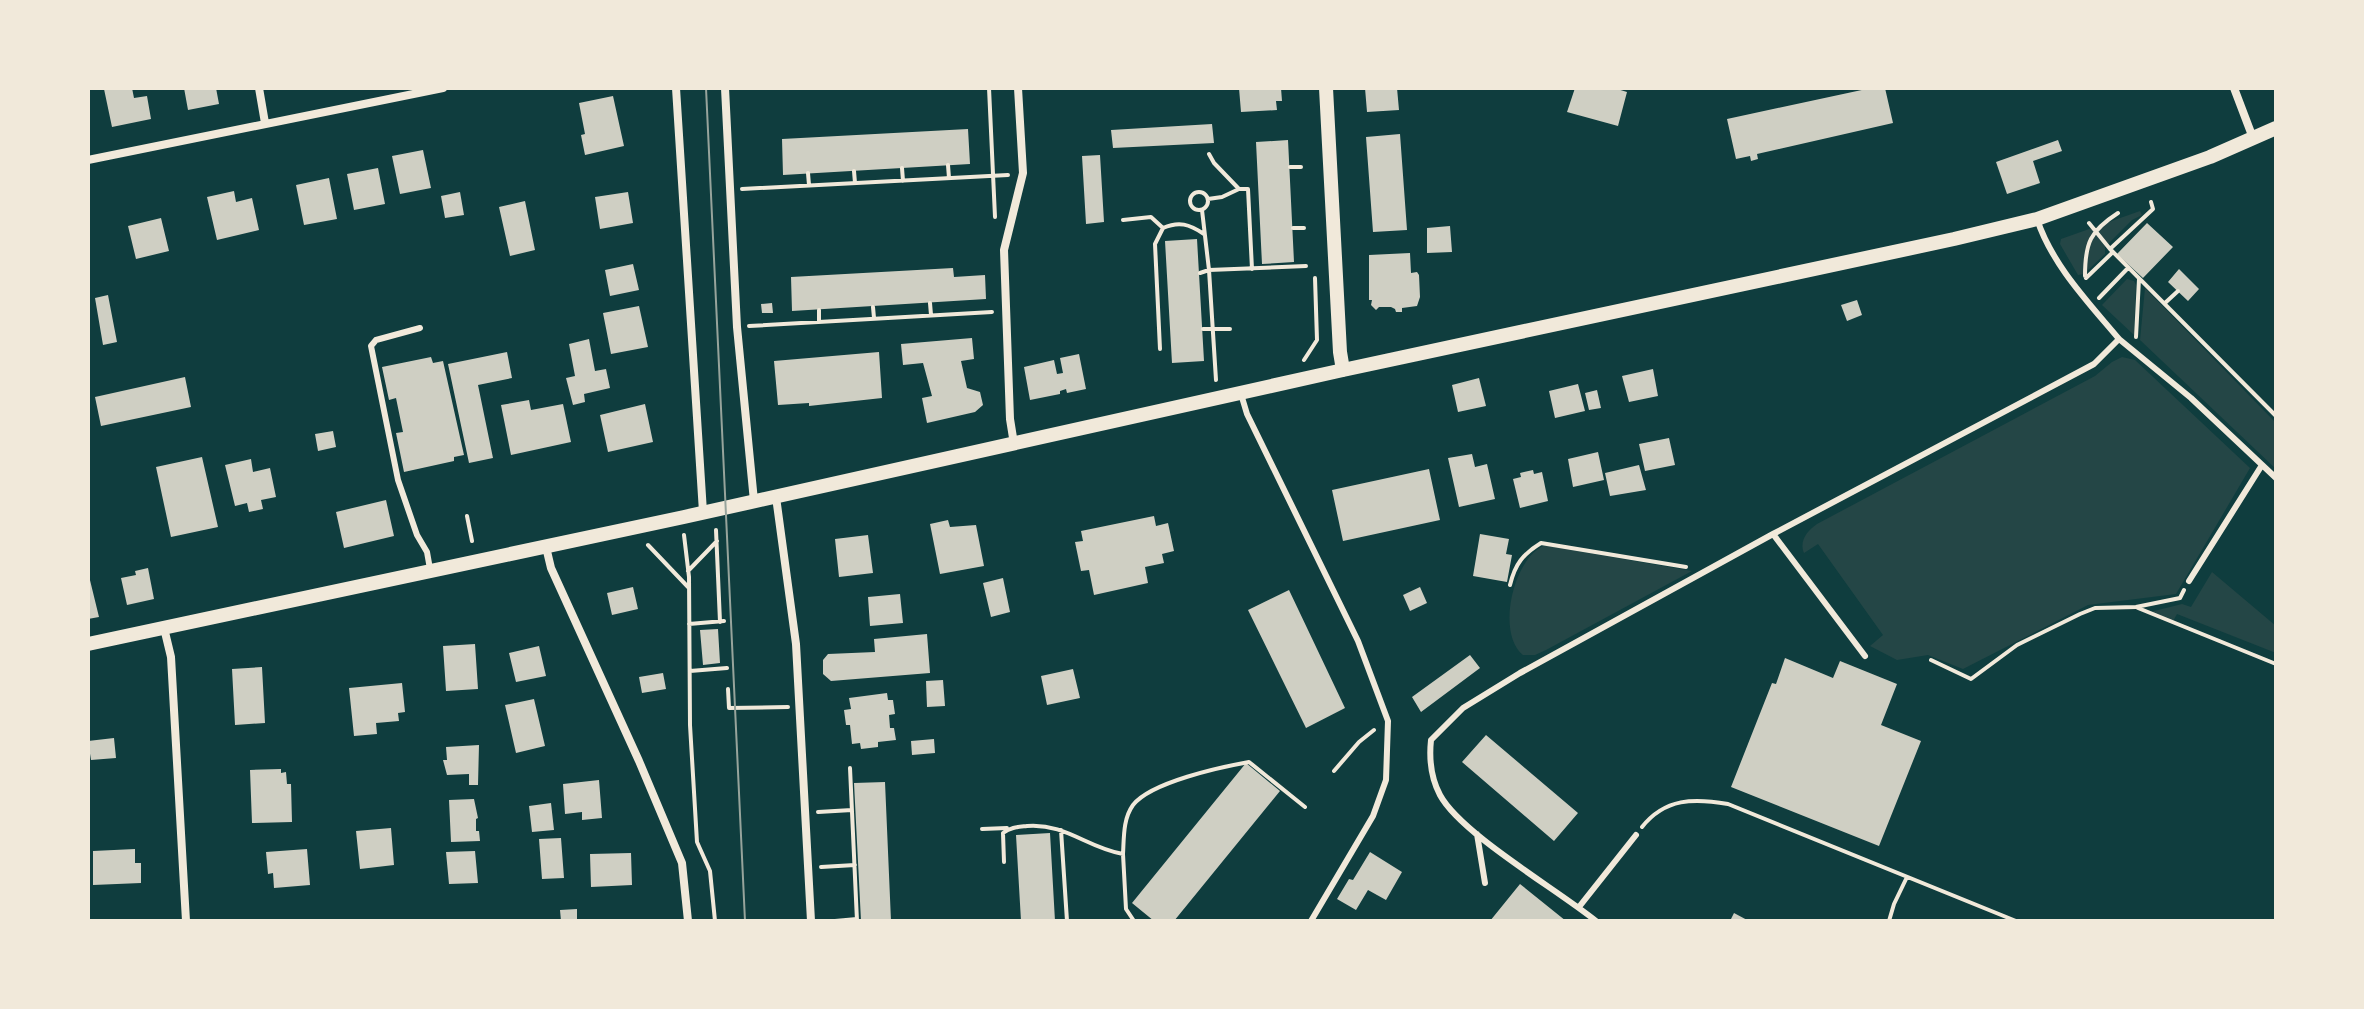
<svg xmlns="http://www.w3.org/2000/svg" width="2364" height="1009" font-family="Manrope,sans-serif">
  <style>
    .green { fill: #244646 }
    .building { fill: #cfcfc3 }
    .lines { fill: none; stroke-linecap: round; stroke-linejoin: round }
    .path { stroke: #f1e9da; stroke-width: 4 }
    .service { stroke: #f1e9da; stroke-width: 6 }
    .minor { stroke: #f1e9da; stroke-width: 8 }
    .tertiary { stroke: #f1e9da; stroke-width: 14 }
    .tram { stroke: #97a49c; stroke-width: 2 }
  </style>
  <rect width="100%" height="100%" fill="#0f3d3e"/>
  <!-- green -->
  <path class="green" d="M2140,211L2142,215L2132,220L2105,247V254L2084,274L2078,275L2060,244L2061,239Z
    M2127,279L2134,281L2136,285L2134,335L2102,305Z
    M2145,288L2276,423V469L2140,340Z
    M2122,357L2135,360L2250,468L2176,594L2088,605L1963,669L1928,655L1897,660L1870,646L1883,635L1818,544L1804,553C1799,541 1807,531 1817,524L2095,376L2112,362Z
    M1543,546H1548L1692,571L1546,650L1535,655H1523C1496,633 1513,560 1543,546Z
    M2212,572L2276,626V653L2177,614L2172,623L2146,613L2182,604L2191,607Z"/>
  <!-- building -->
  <path class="building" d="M109,88H132L134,98L147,96L151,119L112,127L104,89Z
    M184,88H216L219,104L188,110Z
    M1239,88H1281L1282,101H1276L1277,110L1241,112Z
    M1365,88H1397L1399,110L1367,112Z
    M1575,88H1614L1627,92L1618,126L1567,112Z
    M1871,88H1885L1893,123L1757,154L1758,159L1751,161L1750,156L1736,159L1727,119Z
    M613,96L624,146L585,155L581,135L585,134L579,103Z
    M1212,124L1214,143L1113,148L1111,130Z
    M968,129L970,164L783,175L782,139Z
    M1400,134L1407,230L1373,232L1366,137Z
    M1288,140L1294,262L1262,264L1256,142Z
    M2058,140L2062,151L2033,161L2040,183L2007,194L1996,162Z
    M423,150L431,188L400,194L392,156Z
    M1100,155L1104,222L1086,224L1082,156Z
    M378,168L385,204L354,210L347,174Z
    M329,178L337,219L304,225L296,185Z
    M234,191L236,202L252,198L259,230L217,240L207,197Z
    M460,192L464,215L445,218L441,196Z
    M628,192L633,223L600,229L595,197Z
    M525,201L535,250L510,256L499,207Z
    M161,218L169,251L136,259L128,226Z
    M2147,223L2173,247L2143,278L2117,254Z
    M1450,226L1452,252L1427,253V228Z
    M1197,239L1204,361L1172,363L1165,241Z
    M1410,253L1411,273L1417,272L1419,275L1420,297L1417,306L1402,308V312H1396L1395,309L1391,307H1379L1376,310L1371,305L1372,300H1369V255Z
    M633,264L639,290L610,296L605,270Z
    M953,268L954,277L985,275L986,299L792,311L791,277Z
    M2179,269L2199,289L2188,301L2168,282Z
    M108,295L117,342L103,345L95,298Z
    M1857,300L1862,315L1847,321L1841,305Z
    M772,303L773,313H762L761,304Z
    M639,306L648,347L611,354L603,313Z
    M972,338L974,359L961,361L967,388L980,392L983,405L975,412L927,423L922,398L932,396L923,363L903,365L901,344Z
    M589,339L595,371L606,369L610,388L584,394L585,402L573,405L566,378L575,376L569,344Z
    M507,352L512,378L478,385L493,458L469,463L448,364Z
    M879,352L882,398L809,406V403L778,405L774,361Z
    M1079,354L1086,389L1067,393L1066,389L1060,391V394L1030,400L1024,367L1054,360L1057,374L1063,373L1060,358Z
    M431,357L433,363L443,361L464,455L454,457V461L404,472L396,433L403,432L396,398L389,400L382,367Z
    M1653,369L1658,396L1629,402L1622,376Z
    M185,377L191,407L101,426L95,397Z
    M1479,378L1486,406L1458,412L1452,385Z
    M1578,384L1585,411L1555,418L1549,391Z
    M1597,390L1601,408L1589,410L1585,393Z
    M529,400L531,410L563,404L571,442L511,455L501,405Z
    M645,404L653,442L608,452L600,415Z
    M333,431L336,447L318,451L315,434Z
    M1669,438L1675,465L1645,471L1639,444Z
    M1598,452L1604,480L1573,487L1568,459Z
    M1472,454L1475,467L1487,464L1495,499L1459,507L1448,458Z
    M202,457L218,527L171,537L156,467Z
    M251,459L253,472L270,468L276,497L261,500L263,509L249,512L247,503L235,506L225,465Z
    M1639,465L1646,490L1610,496L1605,473Z
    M1429,469L1440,520L1343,541L1332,490Z
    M1533,470L1534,474L1542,472L1548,501L1520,508L1513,479L1521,477L1520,473Z
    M386,500L394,536L344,548L336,512Z
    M1154,516L1156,526L1168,523L1174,551L1162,554L1164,563L1145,567L1148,583L1094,595L1089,570L1081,571L1075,542L1083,541L1081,531Z
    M948,520L950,527L976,525L984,566L940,574L930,524Z
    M1480,534L1509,539L1506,554L1512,555L1507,582L1473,576Z
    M868,535L873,573L839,577L835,539Z
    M148,568L154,599L127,605L121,578L136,575L135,571Z
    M88,572L99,617L88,619Z
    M1003,578L1010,612L991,617L983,583Z
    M633,587L638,609L612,615L607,593Z
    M1420,587L1427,603L1410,611L1403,595Z
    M1289,590L1345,708L1306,728L1248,610Z
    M900,594L903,623L870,626L868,597Z
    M718,629L720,663L703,665L700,630Z
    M927,634L930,673L831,681L823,674V660L828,654L875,652L874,639Z
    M475,644L478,689L446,691L443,646Z
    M539,646L546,676L516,682L509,653Z
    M1470,655L1480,668L1421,712L1412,697Z
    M1785,658L1833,678L1840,661L1897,684L1881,725L1921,741L1879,846L1731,787L1772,683L1776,684Z
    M262,667L265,723L235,725L232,669Z
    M1073,669L1080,698L1047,705L1041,676Z
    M663,673L666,689L642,693L639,677Z
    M943,680L945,706L927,707L926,681Z
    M402,683L405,712L398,713L399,721L376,723L377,734L354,736L349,688Z
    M887,693L888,700H893L895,714L889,715L890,728H894L896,740L878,742V747L861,749L860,743L852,744L850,725H846L844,710L851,709L849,698Z
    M534,699L545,746L516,753L505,705Z
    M1486,735L1578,813L1554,841L1462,762Z
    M114,738L116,758L91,760L88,741Z
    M934,739L935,753L912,755L911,741Z
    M479,745L478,785H469V774L447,775L443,760H447L446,747Z
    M1246,763L1280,791L1174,921H1154L1132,903Z
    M281,769V773L286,772L287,784H291L292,822L252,823L250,770Z
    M599,780L602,818L582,820V812L565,814L563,784Z
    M885,782L891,921H861L854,783Z
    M474,799L478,818L476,819V831H479L480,841L451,842L449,800Z
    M551,803L554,830L532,832L529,806Z
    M391,828L394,865L360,869L356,831Z
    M1050,833L1055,921H1021L1016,835Z
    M561,838L564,878L542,879L539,839Z
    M135,849V863H141V883L93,885V851Z
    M307,849L310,885L274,888L273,873L268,874L266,852Z
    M475,851L478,883L449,884L446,852Z
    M1370,852L1402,872L1386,900L1368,890L1356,910L1337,899L1349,879L1353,880Z
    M631,853L632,885L591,887L590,854Z
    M1520,884L1566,921H1490Z
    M577,909V921H561L560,910Z
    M1734,913L1749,921H1730Z"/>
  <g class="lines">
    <!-- path -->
    <path class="path" d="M989,88L995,217
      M1209,154L1214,163L1239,189H1248L1252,269
      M948,165L949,178
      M1290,167H1301
      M902,168L903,181
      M854,171L855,183
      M808,173L809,185
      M742,189L1008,175
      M1190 201a9 9 0 1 1 18 0a9 9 0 1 1-18 0Z
      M1208,199L1222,197L1239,189
      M2151,202L2153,209L2110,249L2276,416
      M1123,220L1151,217L1163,228
      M2089,223L2110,249
      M1293,228H1304
      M1200,273L1209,270L1202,210
      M2085,276C2085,243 2090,231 2118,213
      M2086,278L2113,252
      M2099,298L2128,268
      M930,303L931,315
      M2165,303L2178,291
      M873,307L874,318
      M819,310V321
      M749,326L992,312
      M1203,329H1230
      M2136,337L2139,279
      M1160,349L1155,244L1163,228C1179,221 1189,224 1204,234
      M1304,360L1317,340L1315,278
      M1216,380L1209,270L1306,266
      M467,516L472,541
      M716,530L720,622
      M684,535L689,577L690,725L697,842L710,871L715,921
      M648,545L688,587
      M688,571L717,541
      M1510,585C1515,564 1523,554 1541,543L1686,567
      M2138,608L2276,664
      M689,624L724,621
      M1931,660L1971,679L2017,645L2080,614L2095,608L2136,607L2180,598L2184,590
      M690,671L727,668
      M728,689L729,708L788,707
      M850,768L857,921
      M1334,771L1359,742L1374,730
      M818,812L852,810
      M1642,827C1665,798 1694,798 1728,804L2016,921
      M982,829L1007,828
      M1061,830L1067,921
      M1123,854C1124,837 1123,819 1133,805C1151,782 1221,767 1249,762L1305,807
      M1004,862L1003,833C1011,827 1018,827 1027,826C1066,823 1087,848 1123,854L1126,909L1134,921
      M821,867L855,865
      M835,921L857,919
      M1889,921L1894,904L1907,877"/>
    <!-- service -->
    <path class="service" d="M420,328L376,340L371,346L398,480L417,535L427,552L430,569
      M2119,339L2191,398L2276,478
      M1241,394L1247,414L1358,641L1388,721L1386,780L1373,816L1311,921
      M1773,534L1865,656
      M2189,581L2262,465
      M1477,834L1485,883
      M1579,907L1636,835
      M1596,921C1558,890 1461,834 1440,795C1431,778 1429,759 1431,740L1463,708L1520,673L1773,534L2094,364L2119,339C2089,303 2052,265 2037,219"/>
    <!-- minor -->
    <path class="minor" d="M259,88L265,123
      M676,88L703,512
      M725,88L737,327L754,501
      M2234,88L2253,138
      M88,160L443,88
      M1014,444L1010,419L1004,250L1023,173L1018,88
      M776,497L796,644L811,921
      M546,547L551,568L639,761L682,863L688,921
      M164,628L171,657L186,921"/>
    <!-- tertiary -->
    <path class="tertiary" d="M1326,88L1340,352L1343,370
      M88,644L684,517L1343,370L1954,239L2037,219L2210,157L2276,128"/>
    <!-- tram -->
    <path class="tram" d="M706,88L745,921"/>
  </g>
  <!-- border -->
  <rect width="2364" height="1009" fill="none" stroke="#f1e9da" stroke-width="180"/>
</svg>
